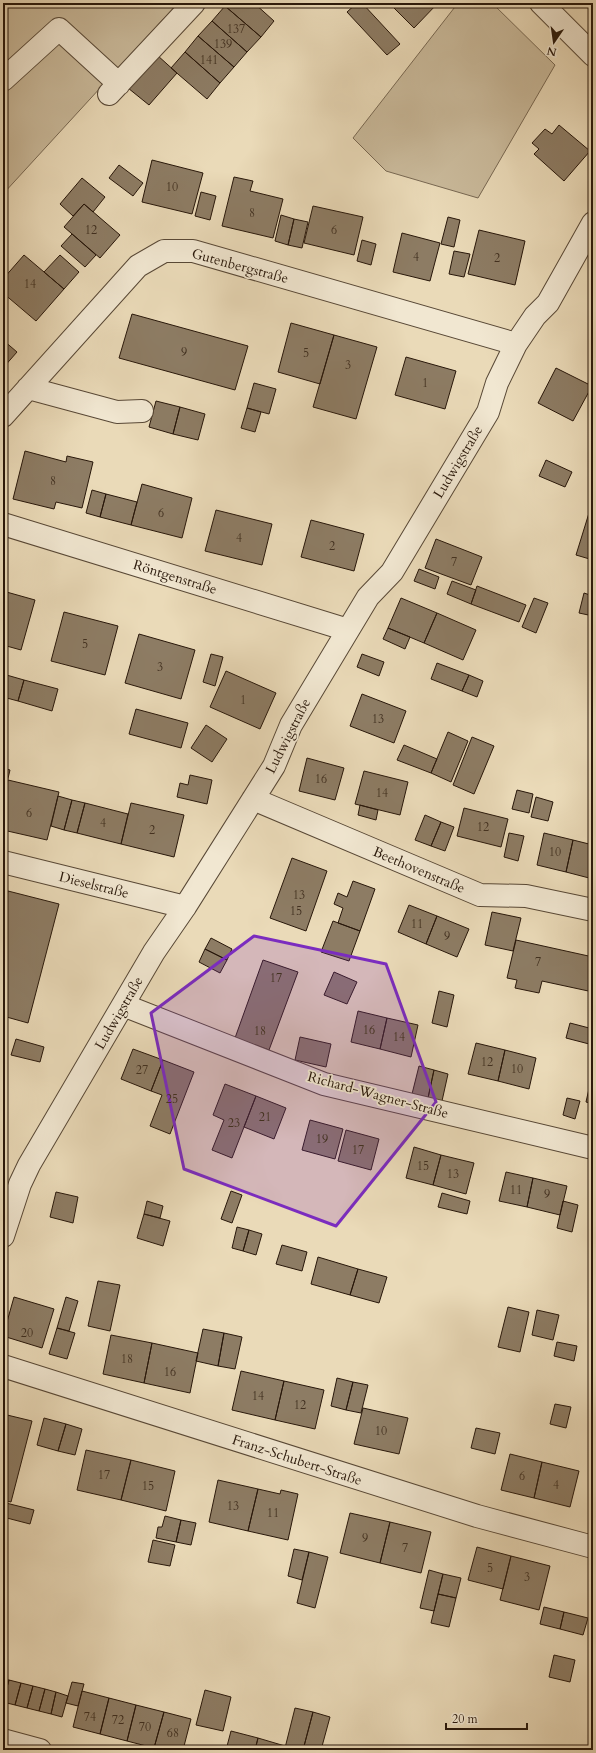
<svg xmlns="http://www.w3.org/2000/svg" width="596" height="1753" font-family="Cardo,serif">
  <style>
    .green { fill: #c9b99a; stroke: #786852 }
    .building { fill: #8d7c64; stroke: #28170a }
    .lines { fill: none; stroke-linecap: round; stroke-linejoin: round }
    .minor-casing { stroke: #584836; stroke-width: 24 }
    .minor { stroke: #f1e7d1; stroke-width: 22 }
    .marked { fill: #7b2cbf; fill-opacity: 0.2; stroke: #7b2cbf; stroke-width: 3; stroke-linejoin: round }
    .labels { text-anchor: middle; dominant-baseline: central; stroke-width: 3.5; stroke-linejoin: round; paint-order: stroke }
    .number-label { font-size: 12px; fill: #413020 }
    .street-label { font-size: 14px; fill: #28170a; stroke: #f1e7d1 }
  </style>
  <rect width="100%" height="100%" fill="#eadab8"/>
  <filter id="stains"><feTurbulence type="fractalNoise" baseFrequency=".005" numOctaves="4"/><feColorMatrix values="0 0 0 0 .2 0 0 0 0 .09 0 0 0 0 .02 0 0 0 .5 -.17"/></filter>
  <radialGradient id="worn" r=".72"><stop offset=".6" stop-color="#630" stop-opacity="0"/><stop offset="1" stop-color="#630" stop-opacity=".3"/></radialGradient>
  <!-- green -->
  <path class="green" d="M5,3H178L3,194V5Z
    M458,3H492L555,65L478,198L386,171L353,138Z"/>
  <!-- building -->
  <path class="building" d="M228,3H254L274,21L261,37L225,6Z
    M357,3H362L400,44L387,55L347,12Z
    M389,3H438L414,28Z
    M225,6L261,37L247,52L212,21Z
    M212,21L247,52L234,67L198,36Z
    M198,36L234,67L220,83L185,52Z
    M185,52L220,83L207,99L171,68Z
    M157,55L177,73L149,105L128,88Z
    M559,125L590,151L564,181L534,154L539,149L532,143L545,129L552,134Z
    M152,160L203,173L192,214L142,202Z
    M119,165L143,183L133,196L109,178Z
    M234,177L253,181L250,191L283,199L273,238L222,226Z
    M82,178L105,197L93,212L84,204L73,216L60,204Z
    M201,192L216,196L210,220L195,216Z
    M84,204L120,235L100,258L64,227Z
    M313,206L363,217L354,255L304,243Z
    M281,215L294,219L288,245L275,241Z
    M448,217L460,220L454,247L441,244Z
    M294,219L308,222L302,248L288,245Z
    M479,230L525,241L515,285L468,274Z
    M402,233L440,243L430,281L393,272Z
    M72,234L96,255L85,267L61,246Z
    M362,240L376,244L371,265L357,261Z
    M454,251L470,254L464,277L449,274Z
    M24,255L64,289L36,321L3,293V279Z
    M60,255L79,272L64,289L44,272Z
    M132,314L248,346L235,390L119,358Z
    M291,323L334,335L320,384L278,372Z
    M334,335L377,347L356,419L313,407Z
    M3,340L17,352L3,368Z
    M406,357L456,371L445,409L395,395Z
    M556,368L592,386L573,421L538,403Z
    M254,383L276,389L269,414L247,408Z
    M156,401L180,407L173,434L149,427Z
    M180,407L205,414L198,440L173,434Z
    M247,408L261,412L255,432L241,428Z
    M25,451L66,462L67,456L93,462L82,508L56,502L54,509L13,499Z
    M546,460L572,472L565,487L539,476Z
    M142,484L192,498L182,538L131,525Z
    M92,490L106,494L100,517L86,513Z
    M106,494L137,502L131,525L100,517Z
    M216,510L272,524L262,565L205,551Z
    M589,513L593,514V560L576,555Z
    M311,520L364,534L354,571L301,557Z
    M436,539L482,557L471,585L425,568Z
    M419,569L439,577L435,589L414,581Z
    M452,581L476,590L471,604L447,594Z
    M477,586L526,605L519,622L471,604Z
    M3,591L35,600L21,650L3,645Z
    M584,593L593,596V616L579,613Z
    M401,598L437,613L424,643L388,628Z
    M534,598L548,603L536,633L522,627Z
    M64,612L118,626L105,675L51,661Z
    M437,613L476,630L463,660L424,643Z
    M388,628L410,637L405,649L383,639Z
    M139,634L195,650L181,699L125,683Z
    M211,654L223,657L215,686L203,682Z
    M362,654L384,662L379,676L357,667Z
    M437,663L469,675L462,691L431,679Z
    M226,671L276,693L260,729L210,707Z
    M3,674L24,680L18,701L3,697Z
    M469,675L483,681L477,697L462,691Z
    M24,680L58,689L52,711L18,701Z
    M362,694L406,711L394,743L350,726Z
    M136,709L188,723L181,748L129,734Z
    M206,725L227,739L212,762L191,748Z
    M448,732L468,741L451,782L431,773Z
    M472,737L494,746L474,794L453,785Z
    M404,745L437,759L431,773L397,760Z
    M307,758L344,768L335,800L299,791Z
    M3,768L10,770L3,799Z
    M364,771L408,782L400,815L355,804Z
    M190,775L212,780L207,804L177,797L180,783L188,785Z
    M8,780L59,792L47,840L3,830V799Z
    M517,790L533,794L529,813L512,809Z
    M58,796L72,800L64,830L51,826Z
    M536,797L553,802L548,821L531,817Z
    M72,800L85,803L77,833L64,830Z
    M85,803L128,814L121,844L77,833Z
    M131,803L184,815L174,857L121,844Z
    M360,805L378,810L376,820L358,815Z
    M464,808L508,819L501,847L457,836Z
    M425,815L441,822L431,846L415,840Z
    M441,822L454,827L445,851L431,846Z
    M509,833L524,836L518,861L504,857Z
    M544,833L573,840L566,872L537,865Z
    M573,840L593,845V879L566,872Z
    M292,858L327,871L306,931L270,918Z
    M353,881L375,889L360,931L338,923L343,908L334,904L338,893L347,897Z
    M8,891L59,904L28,1023L3,1016V911Z
    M409,905L437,916L426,944L398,932Z
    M492,912L521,918L513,951L485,945Z
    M437,916L469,929L457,957L426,944Z
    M333,921L360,931L349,961L321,952Z
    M211,938L232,949L227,960L205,949Z
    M516,940L593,957V992L542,981L539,993L515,988L517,980L507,978Z
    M205,949L227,960L220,973L199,962Z
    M263,960L298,972L269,1050L235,1038Z
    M334,972L357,982L347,1004L324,995Z
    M439,991L454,995L447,1027L432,1023Z
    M358,1011L387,1018L380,1049L351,1042Z
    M387,1018L418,1025L411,1057L380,1049Z
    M570,1023L593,1029V1045L566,1038Z
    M300,1037L331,1044L326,1067L295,1060Z
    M16,1039L44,1047L40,1062L11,1055Z
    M476,1043L505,1050L498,1081L468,1074Z
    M133,1049L163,1060L151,1091L121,1079Z
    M505,1050L536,1058L529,1089L498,1081Z
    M163,1060L194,1072L170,1134L150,1126L162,1095L151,1091Z
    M419,1066L434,1070L428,1098L412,1094Z
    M434,1070L448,1074L442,1101L428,1098Z
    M593,1071V1104L586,1102Z
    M225,1084L256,1096L232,1158L212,1150L224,1120L213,1115Z
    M3,1090L7,1091L3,1108Z
    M256,1096L286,1108L274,1139L244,1127Z
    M567,1098L580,1101L575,1119L563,1115Z
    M310,1120L343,1129L335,1159L302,1150Z
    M346,1130L379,1139L371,1170L338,1161Z
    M414,1147L441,1155L433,1185L406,1178Z
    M441,1155L474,1163L466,1194L433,1185Z
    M506,1172L533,1178L527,1207L499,1201Z
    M533,1178L567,1186L560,1215L527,1207Z
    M231,1191L242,1195L232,1223L221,1219Z
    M56,1192L78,1197L73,1223L50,1217Z
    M442,1193L470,1201L467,1214L438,1207Z
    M147,1201L163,1206L160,1218L144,1214Z
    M563,1201L578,1205L572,1232L557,1228Z
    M144,1214L170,1221L163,1246L137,1238Z
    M237,1227L249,1230L243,1251L232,1248Z
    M249,1230L262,1234L256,1255L243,1251Z
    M282,1245L307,1252L302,1271L276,1264Z
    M318,1257L358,1269L350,1295L311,1284Z
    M358,1269L387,1277L379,1303L350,1295Z
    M98,1281L120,1285L110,1331L88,1326Z
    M14,1297L54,1309L42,1348L3,1336Z
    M66,1297L78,1301L69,1331L57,1328Z
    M508,1307L529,1312L520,1352L498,1347Z
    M537,1310L559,1315L553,1340L532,1335Z
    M57,1328L75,1333L67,1359L49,1354Z
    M203,1329L224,1333L218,1366L196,1361Z
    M224,1333L242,1337L235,1369L218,1366Z
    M111,1335L152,1343L144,1383L103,1374Z
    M557,1342L577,1346L574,1361L554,1356Z
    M152,1343L198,1353L190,1393L144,1383Z
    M241,1371L284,1381L275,1420L232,1410Z
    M337,1378L353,1382L346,1410L331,1406Z
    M284,1381L324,1390L315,1429L275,1420Z
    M353,1382L368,1385L361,1413L346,1410Z
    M555,1404L571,1407L566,1428L550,1424Z
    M363,1408L408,1418L399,1454L354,1444Z
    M3,1414L32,1421L11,1502L3,1500Z
    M44,1418L66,1424L58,1451L37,1445Z
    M66,1424L82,1429L75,1455L58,1451Z
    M476,1428L500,1433L495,1454L471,1448Z
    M86,1450L131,1460L121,1500L77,1490Z
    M510,1454L542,1462L534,1498L501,1490Z
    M131,1460L175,1471L166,1511L121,1500Z
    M542,1462L579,1471L570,1507L534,1498Z
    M218,1480L258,1489L248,1531L209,1522Z
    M258,1489L280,1494L281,1490L298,1494L288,1540L248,1531Z
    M6,1503L34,1510L30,1524L3,1517Z
    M593,1505V1522L589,1521Z
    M350,1513L390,1522L380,1563L340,1553Z
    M165,1516L181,1520L176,1542L156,1538L158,1527H162Z
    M181,1520L196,1523L191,1545L176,1542Z
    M390,1522L431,1532L421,1573L380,1563Z
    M153,1540L175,1545L170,1566L148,1562Z
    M477,1547L511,1556L503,1589L468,1580Z
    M294,1549L309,1552L302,1580L288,1576Z
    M309,1552L328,1557L315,1608L297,1603Z
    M511,1556L550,1566L539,1610L500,1600Z
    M429,1570L443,1574L434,1611L420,1608Z
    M443,1574L461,1578L456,1598L438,1594Z
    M438,1594L456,1598L449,1627L431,1623Z
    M544,1607L564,1612L560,1629L540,1624Z
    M564,1612L588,1618L583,1635L560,1629Z
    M554,1655L575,1660L570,1682L549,1677Z
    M3,1679L9,1680L3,1702Z
    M9,1680L21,1683L15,1705L3,1702Z
    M72,1682L84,1684L78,1706L66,1703Z
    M21,1683L33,1686L27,1708L15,1705Z
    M33,1686L45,1689L39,1711L27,1708Z
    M45,1689L56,1692L51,1714L39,1711Z
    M205,1690L231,1697L223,1731L196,1725Z
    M82,1691L109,1698L100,1734L73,1727Z
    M56,1692L68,1696L62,1717L51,1714Z
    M109,1698L136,1705L127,1741L100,1734Z
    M136,1705L164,1712L154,1748L127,1741Z
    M295,1708L313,1712L303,1750L285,1748Z
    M164,1712L191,1719L183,1750H162L154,1748Z
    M313,1712L330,1717L321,1750H303Z
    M231,1731L258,1738L255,1750H226Z
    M258,1738L285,1746L284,1750H255Z"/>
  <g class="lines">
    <!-- minor casing -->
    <g class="minor-casing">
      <path id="minor" d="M541,3L593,55
        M3,80L59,29L119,84
        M109,94L194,3
        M28,388L117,412L142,411
        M3,416L138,266L164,251H193L516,344
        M3,524L348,630
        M253,799L480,895L526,896L593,910
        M3,862L185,907
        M123,1005L324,1084L593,1148
        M3,1236L20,1184L29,1165L154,952L185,907L274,766L291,725L368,597L392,572L488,412L497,383L516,344L535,316L548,303L593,223
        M3,1366L477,1516L593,1547
        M3,1740L40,1750"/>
    </g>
    <!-- minor -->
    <use href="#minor" class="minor"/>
  </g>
  <!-- marked area -->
  <path class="marked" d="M254,936L386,964L436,1102L336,1226L184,1169L151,1013Z"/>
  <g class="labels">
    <!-- number labels -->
    <g class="number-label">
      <text x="236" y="29">137</text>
      <text x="223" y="44">139</text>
      <text x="209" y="60">141</text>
      <text x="172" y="187">10</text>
      <text x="252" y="213">8</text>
      <text x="91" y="230">12</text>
      <text x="334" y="230">6</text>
      <text x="416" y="257">4</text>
      <text x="497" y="258">2</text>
      <text x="30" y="284">14</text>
      <text x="184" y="352">9</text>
      <text x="306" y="353">5</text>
      <text x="348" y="365">3</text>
      <text x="425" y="383">1</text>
      <text x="53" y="481">8</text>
      <text x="161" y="513">6</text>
      <text x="239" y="538">4</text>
      <text x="332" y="546">2</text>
      <text x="454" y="562">7</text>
      <text x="85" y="644">5</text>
      <text x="160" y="667">3</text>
      <text x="243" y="700">1</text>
      <text x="378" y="719">13</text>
      <text x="321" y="779">16</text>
      <text x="382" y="793">14</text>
      <text x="29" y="813">6</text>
      <text x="103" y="823">4</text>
      <text x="483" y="827">12</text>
      <text x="152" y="830">2</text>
      <text x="555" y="852">10</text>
      <text x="299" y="895">13</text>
      <text x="296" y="911">15</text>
      <text x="417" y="924">11</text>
      <text x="447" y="936">9</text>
      <text x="538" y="962">7</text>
      <text x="276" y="978">17</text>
      <text x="369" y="1030">16</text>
      <text x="260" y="1031">18</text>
      <text x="399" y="1037">14</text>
      <text x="487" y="1062">12</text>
      <text x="517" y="1069">10</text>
      <text x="142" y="1070">27</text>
      <text x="172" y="1099">25</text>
      <text x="265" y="1117">21</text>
      <text x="234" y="1123">23</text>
      <text x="322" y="1139">19</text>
      <text x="358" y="1150">17</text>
      <text x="423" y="1166">15</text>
      <text x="453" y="1174">13</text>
      <text x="516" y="1190">11</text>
      <text x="547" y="1194">9</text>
      <text x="27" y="1333">20</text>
      <text x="127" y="1359">18</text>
      <text x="170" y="1372">16</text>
      <text x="258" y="1396">14</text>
      <text x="300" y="1405">12</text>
      <text x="381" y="1431">10</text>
      <text x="104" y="1475">17</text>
      <text x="522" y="1476">6</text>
      <text x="556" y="1485">4</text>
      <text x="148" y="1486">15</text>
      <text x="233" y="1506">13</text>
      <text x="273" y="1513">11</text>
      <text x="365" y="1538">9</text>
      <text x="405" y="1548">7</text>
      <text x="490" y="1568">5</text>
      <text x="527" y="1577">3</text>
      <text x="90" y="1717">74</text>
      <text x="118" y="1720">72</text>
      <text x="145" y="1727">70</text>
      <text x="173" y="1733">68</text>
    </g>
    <!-- street labels -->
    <g class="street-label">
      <text transform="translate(240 266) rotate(15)">Gutenbergstraße</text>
      <text transform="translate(458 462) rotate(-59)">Ludwigstraße</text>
      <text transform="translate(175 577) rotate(17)">Röntgenstraße</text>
      <text transform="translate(288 736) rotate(-63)">Ludwigstraße</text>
      <text transform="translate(419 870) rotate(23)">Beethovenstraße</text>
      <text transform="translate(94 885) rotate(14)">Dieselstraße</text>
      <text transform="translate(119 1013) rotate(-60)">Ludwigstraße</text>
      <text transform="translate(378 1095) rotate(15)">Richard-Wagner-Straße</text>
      <text transform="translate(297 1460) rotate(18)">Franz-Schubert-Straße</text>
    </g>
  </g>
  <!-- margin -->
  <rect width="596" height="1753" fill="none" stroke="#eadab8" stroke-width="16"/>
  <rect x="4" y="4" width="588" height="1745" fill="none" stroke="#28170a" stroke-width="2"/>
  <rect x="8" y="8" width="580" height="1737" fill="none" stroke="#28170a"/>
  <!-- north arrow -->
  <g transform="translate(554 42) rotate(193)" stroke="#f1e7d1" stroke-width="3" paint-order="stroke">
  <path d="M0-3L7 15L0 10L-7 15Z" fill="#28170a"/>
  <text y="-6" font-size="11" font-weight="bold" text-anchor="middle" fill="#28170a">N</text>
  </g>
  <!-- scale -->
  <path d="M446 1723v6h81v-6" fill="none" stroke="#28170a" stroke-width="2"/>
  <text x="452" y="1723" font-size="12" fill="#28170a" stroke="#f1e7d1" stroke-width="3" paint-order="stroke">20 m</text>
  <rect width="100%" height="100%" filter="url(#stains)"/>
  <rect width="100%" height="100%" fill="url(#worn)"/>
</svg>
